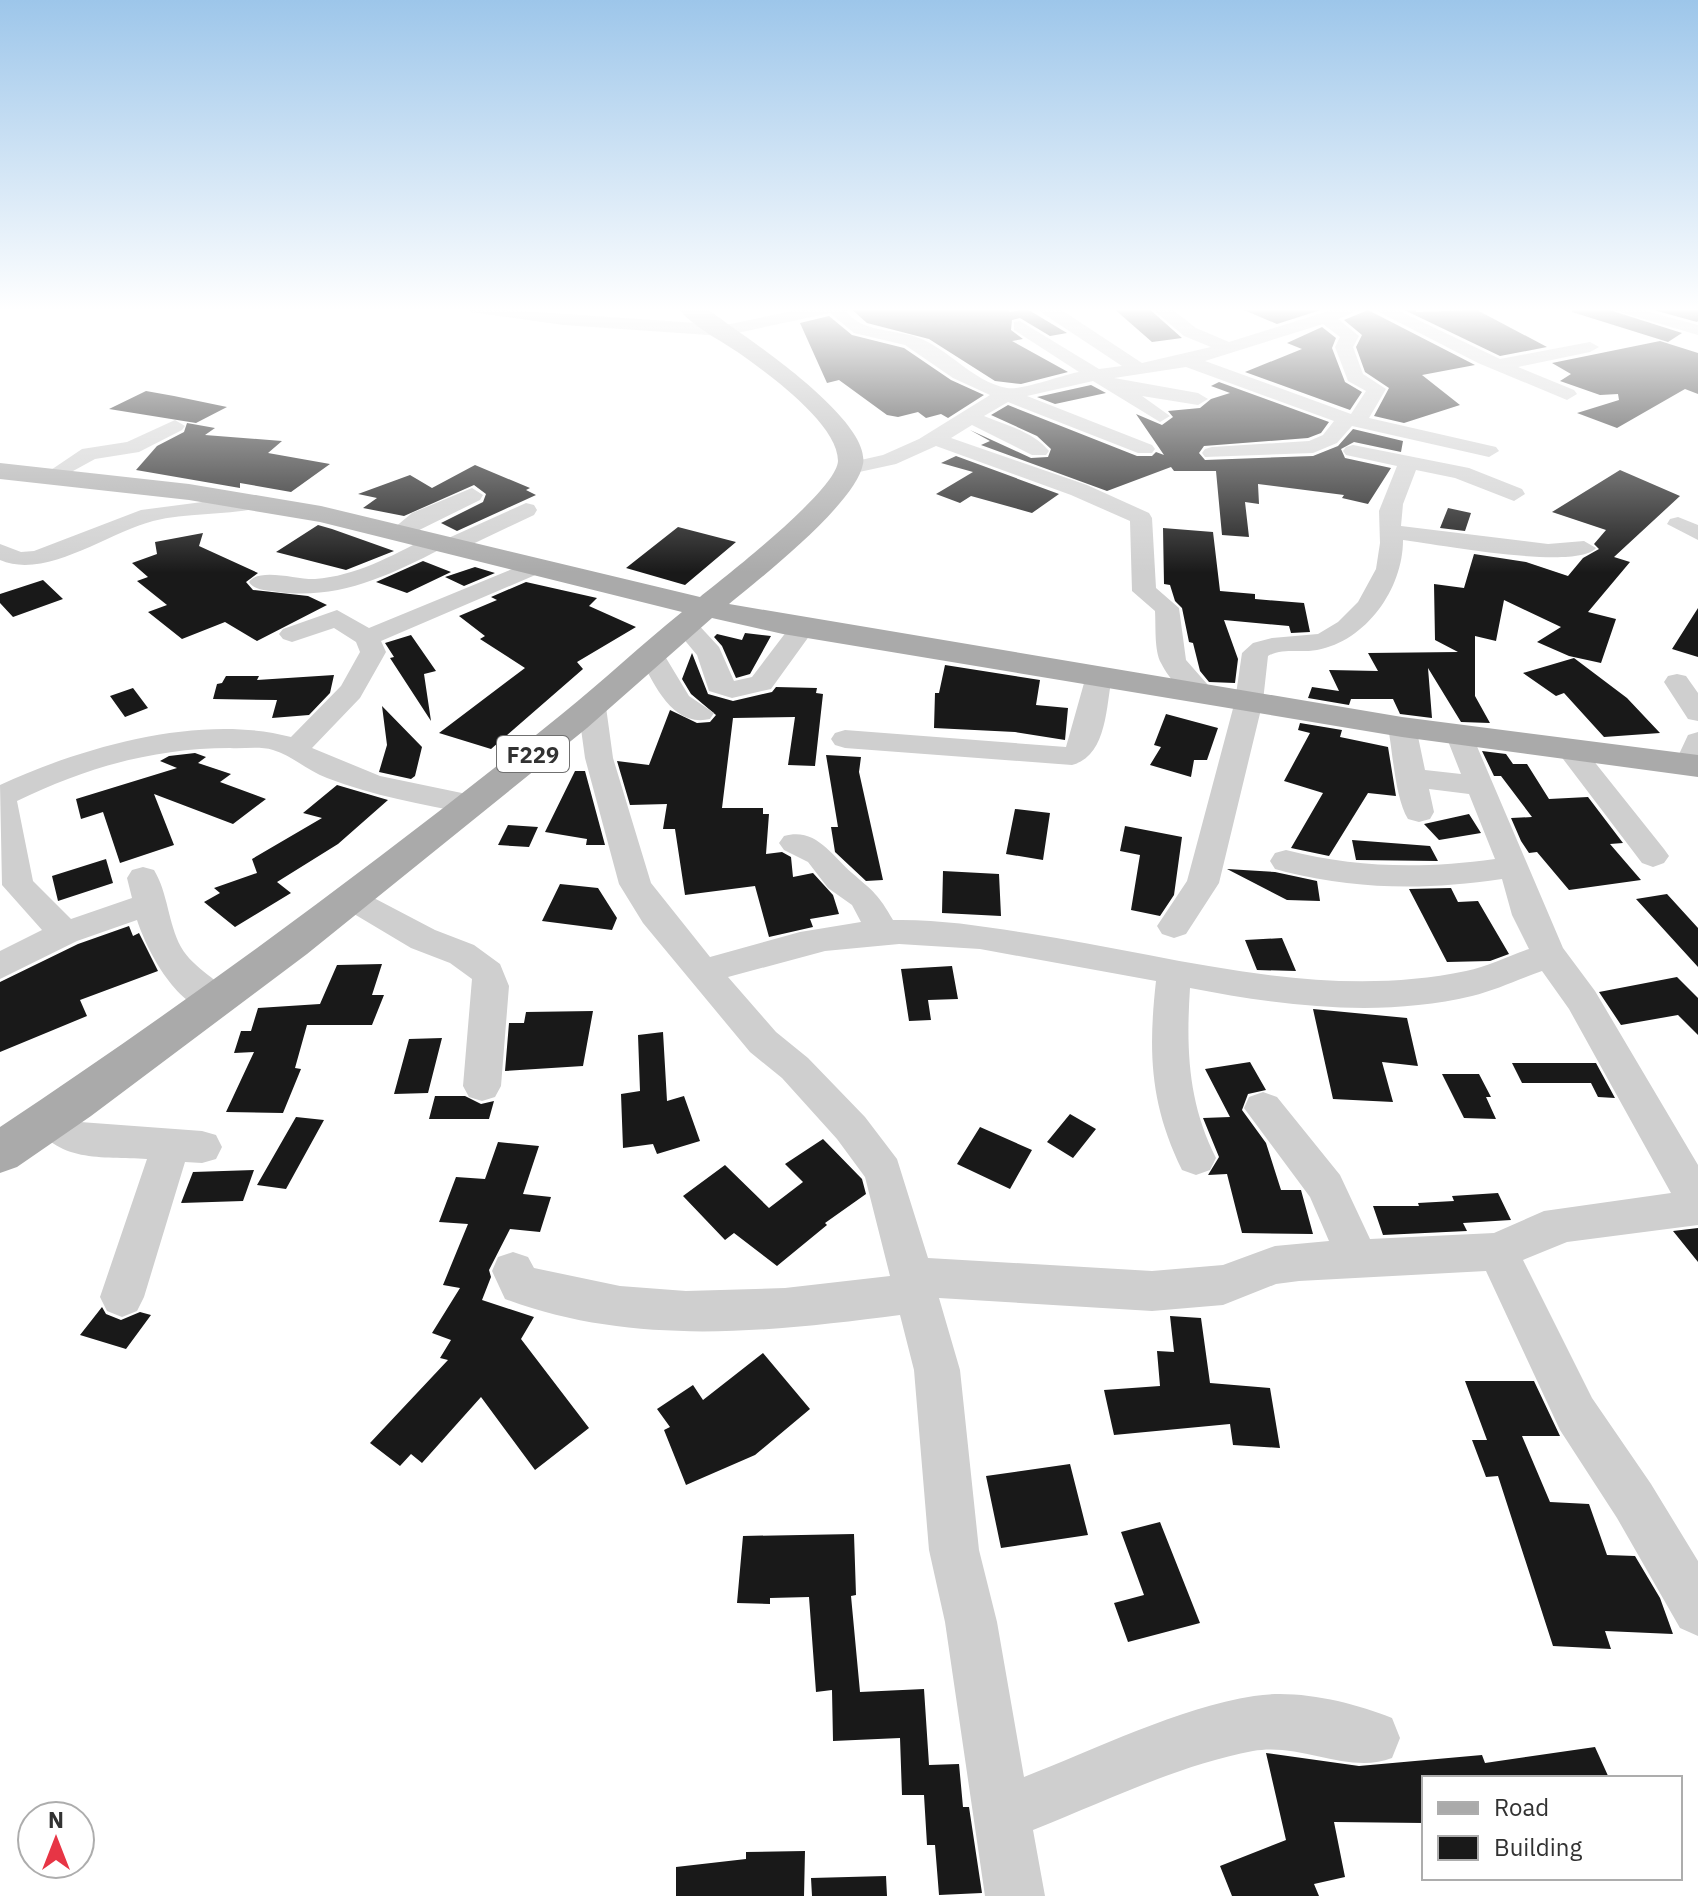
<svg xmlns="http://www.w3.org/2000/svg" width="1698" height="1896" font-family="'IBM Plex Sans',sans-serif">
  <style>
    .building { fill: #191919 }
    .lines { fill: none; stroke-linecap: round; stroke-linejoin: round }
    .minor { fill: #cfcfcf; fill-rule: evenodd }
    .major { fill: #aaa; fill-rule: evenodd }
    .labels { text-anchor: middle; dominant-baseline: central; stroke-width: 8; stroke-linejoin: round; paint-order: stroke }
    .shield { fill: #fff; stroke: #707070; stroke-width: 2 }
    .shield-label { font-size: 22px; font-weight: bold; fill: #323232 }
  </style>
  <rect width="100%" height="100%" fill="#fff"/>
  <!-- building -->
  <path class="building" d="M849,307H1004L1010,312L1027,309L1067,333L1050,336L1020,318L1012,320L1011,330L1023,339L1012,341L1068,372L1021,384L995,381L929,339L867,323Z
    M1112,307H1147L1182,338L1152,342Z
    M1237,307H1330L1277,324Z
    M1398,307H1415L1416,312L1477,310L1547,347L1500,356Z
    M1572,307H1600L1682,333L1668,342L1572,312Z
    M1643,307H1698V321L1697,322Z
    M1368,310L1475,365L1422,375L1460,405L1404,423L1374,416L1389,388L1365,372L1356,347L1362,335L1344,320Z
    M829,316L852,335L904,348L951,380L984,395L948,418L941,414L926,418L918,412L898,417L887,415L839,380L827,383L800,323Z
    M1322,327L1336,338L1332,348L1345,382L1362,392L1350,410L1245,372L1302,349L1287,343Z
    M1660,341L1698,353V394L1685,389L1617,428L1577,413L1619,400L1618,394L1600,395L1560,381L1571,374L1552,363Z
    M1219,382L1329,422L1321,433L1308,438L1204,446L1199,453L1205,460L1313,456L1338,446L1353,429L1403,441L1401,452L1354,442L1341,449L1345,458L1391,468L1368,504L1342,498L1344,495L1258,484L1259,504L1245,502L1249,537L1222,535L1216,471H1174L1171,467L1107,491L981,445L990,441L970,430L1031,458L1048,457L1051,449L1037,436L991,415L1008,405L1137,456H1152L1156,452L1164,455L1136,414L1162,425L1173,417L1168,411L1200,408L1211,399L1230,393L1211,386Z
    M1091,385L1106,393L1055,404L1037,397Z
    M146,391L174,396L227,407L196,423L109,409Z
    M187,423L215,428L205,435L282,441L268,453L330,464L291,492L240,483V488L136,470L157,446L184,432Z
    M956,456L1059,494L1032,513L971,496L960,503L936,494L973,472L941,463Z
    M475,465L530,488L526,490L536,495L457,531L441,523L483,502L486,494L474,485L404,516L363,508L377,498L358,494L410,475L432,488Z
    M1620,470L1680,496L1614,557L1630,562L1588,612L1616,619L1601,663L1569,656L1537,642L1561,627L1504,600L1496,641L1475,636V696L1490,723L1461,722L1428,668L1432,718L1400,714L1393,699H1351L1349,705L1308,698L1312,687L1339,691L1329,670L1378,671L1368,653L1458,652L1435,640L1434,584L1464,588L1474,554L1526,562L1568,576L1583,558L1599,549L1594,544L1606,530L1552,512Z
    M1448,508L1471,513L1465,531L1440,528Z
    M318,525L332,529L394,551L346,570L276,552Z
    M678,527L736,542L685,585L626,568Z
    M1163,528L1213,532L1220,591L1255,594V599L1304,603L1310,632L1291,633L1289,626L1224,620L1238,659L1235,683L1209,682L1200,671L1193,643L1189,642L1182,608L1175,601L1170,585L1164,584Z
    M203,533L199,546L258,573L246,582L253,590L308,596L327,605L257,641L225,622L182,639L148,612L167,605L137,581L148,577L132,563L157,554L155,542Z
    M423,561L451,572L407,593L376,582Z
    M475,567L495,573L464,586L445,577Z
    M43,580L63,599L13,617L0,603V594Z
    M526,582L597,598L589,606L636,627L577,662L583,669L491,749L439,733L525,668L480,639L485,636L459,616L497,600L491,597Z
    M1698,608V657L1672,649Z
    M745,633L771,636L750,674L736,678L722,646L714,637L717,634L742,640Z
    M411,635L436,671L424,674L431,721L390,658L394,657L385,643Z
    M692,653L708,694L733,701L772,692L776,687L817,688L816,693L823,694L815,766L788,765L795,717L733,718L722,808H763V814H769L766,854L782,852L791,857L793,877L813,873L833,895L839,914L810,919L813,927L769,937L755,886L685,895L675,829H663L667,804L630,805L617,761L649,765L670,710L697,723L710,722L716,715L691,694L682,679Z
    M1574,658L1627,698L1660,733L1604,737L1564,693L1556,696L1523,673Z
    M945,665L1040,680L1036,705L1068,708L1065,740L1015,732L934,728L935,693H939Z
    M334,675L330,693L309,715L272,718L277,700L213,699L217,684L222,683L226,676H259L257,680Z
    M133,688L148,708L125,717L110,696Z
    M382,706L422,747L415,776L411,779L379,772L387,745Z
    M1166,714L1218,728L1207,760H1194L1191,777L1150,765L1161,747L1154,745Z
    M1300,723L1342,730L1340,737L1388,747L1396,796L1368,793L1329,856L1291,848L1323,793L1284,781L1310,733L1298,730Z
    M1482,751L1506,754L1513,764H1527L1549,799L1588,797L1623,843L1610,844L1641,880L1569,890L1537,852L1529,853L1521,841L1511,818L1532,817L1501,776H1494Z
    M195,753L206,757L198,763L231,774L220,782L266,799L233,824L154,794L174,845L120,863L103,812L81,819L76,799L177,768L160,761L169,756Z
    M826,755L861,757L859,772L883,880L866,881L835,852L831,827H838Z
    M575,771H585L605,845H586L587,839L545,832Z
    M337,785L388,800L338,844L277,882L291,893L235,927L204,902L220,893L214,888L257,873L252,859L322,818L303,813Z
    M1015,809L1050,813L1043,860L1006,854Z
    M1469,814L1481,833L1439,840L1424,824Z
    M508,825L538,827L529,847L498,845Z
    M1125,826L1182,837L1174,895L1160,916L1131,910L1140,855L1120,851Z
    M1352,840L1430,846L1438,861L1356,860Z
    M106,859L113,883L58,901L52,876Z
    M1227,869L1275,872L1317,881L1320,901L1287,900Z
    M943,871L999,874L1001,916L942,913Z
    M560,884L598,888L617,918L612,930L542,921Z
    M1451,888L1458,902L1478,901L1509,954L1490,961L1447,962L1409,889Z
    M1667,894L1698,928V967L1636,899Z
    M129,926L133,936L139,933L158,971L80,1000L87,1016L0,1052V982L78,944Z
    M1282,938L1296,971L1257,970L1245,940Z
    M382,964L372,995H384L372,1025H307L295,1068L301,1069L283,1113L226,1112L254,1052L234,1053L241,1031H251L258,1008L320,1004L337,965Z
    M952,966L958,999L928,1000L931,1020L909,1021L901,969Z
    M1677,977L1698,998V1035L1678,1015L1621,1025L1599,992Z
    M1313,1009L1407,1018L1418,1066L1382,1062L1393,1102L1333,1099Z
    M593,1011L583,1066L505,1071L509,1023H524L526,1012Z
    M663,1032L667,1101L684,1096L700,1141L657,1154L653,1144L623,1148L621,1094L640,1091L638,1035Z
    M442,1038L428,1093L394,1094L409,1039Z
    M1250,1062L1266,1090L1248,1094L1242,1110L1266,1143L1281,1190H1301L1313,1234L1242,1233L1227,1174L1208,1175L1219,1157L1203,1118L1230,1117L1205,1069Z
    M1512,1063H1596L1615,1098L1598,1097L1591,1083H1522Z
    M1442,1074H1479L1491,1097H1486L1496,1119L1464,1118Z
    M435,1096H465L481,1104L494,1101L489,1119H429Z
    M1070,1114L1096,1129L1073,1158L1047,1142Z
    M296,1117L324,1120L286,1189L257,1185Z
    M980,1127L1032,1150L1010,1189L957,1164Z
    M823,1139L862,1179L866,1194L825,1223L827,1225L777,1266L734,1233L725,1240L683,1196L725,1165L769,1208L803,1182L785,1164Z
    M498,1142L539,1146L523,1194L551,1197L540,1232L510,1229L489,1270L491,1277L482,1300L534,1317L521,1339L589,1428L535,1470L481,1397L422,1463L411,1454L400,1466L370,1443L448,1360L440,1358L451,1340L432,1333L460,1288L443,1285L468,1224L439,1222L456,1177L485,1179Z
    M254,1170L243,1201L181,1203L193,1172Z
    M1498,1193L1511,1220L1463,1223L1467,1231L1383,1235L1373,1206H1419L1418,1203L1454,1201L1452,1196Z
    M1698,1228V1262L1673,1231Z
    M102,1307L106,1314L121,1320L140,1312L151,1315L126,1349L80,1335Z
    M1170,1316L1201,1318L1210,1383L1270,1388L1280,1448L1233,1445L1230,1424L1114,1435L1104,1390L1160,1386L1157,1351L1174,1352Z
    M763,1353L810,1409L755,1455L686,1485L664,1430L670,1427L657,1409L693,1385L703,1400Z
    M1465,1381H1534L1560,1436H1522L1550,1502L1589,1504L1607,1555L1635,1556L1660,1598L1673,1634L1605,1631L1611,1649L1553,1646L1498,1476L1486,1477L1472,1440H1487Z
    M1070,1464L1088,1535L1001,1548L986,1476Z
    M1160,1522L1200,1623L1128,1642L1114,1603L1144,1595L1121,1532Z
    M854,1534L856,1595L851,1596L860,1692L924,1689L929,1765L959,1764L963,1807H969L982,1893L939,1895L935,1845H927L924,1795H902L900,1738L833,1741L832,1690L816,1692L809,1597L770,1598V1604L737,1603L743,1536Z
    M1595,1747L1609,1778H1424V1823L1334,1822L1345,1877L1314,1884L1319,1896H1232L1220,1866L1286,1840L1266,1753L1359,1766L1482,1755L1485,1763Z
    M805,1851L804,1896H676V1867L746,1859V1852Z
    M886,1876L887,1896H812L811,1878Z"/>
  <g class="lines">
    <!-- minor -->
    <path class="minor" d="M463,307L725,325L812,307H845C854,332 894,329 916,337C949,348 971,381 1007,388C1020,391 1062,375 1079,372L1014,330V322L1020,321L1099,369L1122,366L1033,307L1060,309L1142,363L1211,347L1184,336L1150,307H1169L1196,328L1229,342L1341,307H1367L1338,319L1359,336L1353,347L1363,374L1386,389L1369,418L1496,447L1499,451L1489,457L1352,426L1337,443L1313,453L1205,457L1202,453L1205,449L1212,447L1309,441L1323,435L1334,421L1186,367L1114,378L1198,393L1208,399L1198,405L1142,396L1170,416L1160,422L1093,381L1027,396L1152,445L1155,449L1152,453H1138L1008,402L984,416C1006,425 1034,432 1049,451L1046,455H1032L972,425L951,438L1087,485L1149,513L1152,518L1156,588L1179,608L1186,660L1215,693L1211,699C1190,704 1170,681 1161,663C1154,650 1156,626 1155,611L1132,591L1130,521L1071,495L936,446L896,464L850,474L843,472L839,468L843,464L883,455L919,439L990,395L953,378L905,345L854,333L830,313L723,336L564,325L471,312ZM1323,324L1340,337L1335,347L1348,381L1366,391L1351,414L1205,361Z
      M1369,307H1391L1500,359L1590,342L1599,347L1590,352L1518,367L1574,390L1577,394L1567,400L1478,363Z
      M1603,307H1631L1698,325V335Z
      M175,420L185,426L182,430L139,452L95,459L53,482L42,476L82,449L127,442Z
      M1353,445L1469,468L1522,489L1525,494L1514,501L1455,478L1416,470L1403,504L1401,526L1548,544L1584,541L1596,548C1578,571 1435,544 1403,540C1403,589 1366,641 1317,650C1301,653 1282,648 1268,656L1263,701L1219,883L1186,934L1174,938L1162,934L1157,926L1187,881L1235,701L1242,653L1253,643L1272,638L1318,634L1338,622L1358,602L1376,569L1380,543L1379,511L1397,466L1346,455L1343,451L1346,447Z
      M472,488L483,495L480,500L399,540L388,533L412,513Z
      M256,495L267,502L264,507C228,516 189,512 153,521C107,533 46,580 0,560V544L21,552L34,551L141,510Z
      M526,503L534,505L537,510L534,515L458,551L450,553L441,549C388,576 338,600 278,592C267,590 255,591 249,582C259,567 298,580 315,579C356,576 391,556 427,538L435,536L444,540Z
      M1678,517L1698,525V540L1667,524L1670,519Z
      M532,561L540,563L544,568L540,573L381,641L386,652L360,698L312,748L380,776L481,797L485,804L481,811L470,814C422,804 373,796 327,778C308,771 291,755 273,750C260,746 243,749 230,748C154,748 85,768 17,801L33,881L71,919L132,898L127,878L132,870L143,867L154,870C168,893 168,923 181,947C194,970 221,979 233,1001L228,1010C185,1024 148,954 137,920L77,941L0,979V951L42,930L2,885L0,785C82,747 201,713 291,737L341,686L360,652L356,642L334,628L292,642L283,639L279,634L283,629L337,610L369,628Z
      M685,617L694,620L719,647L734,681L752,677L793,623L802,620L815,628L771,689L732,698L709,691L697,655L672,625Z
      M651,646L660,648L689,696L714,713L710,719C671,728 653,681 638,654Z
      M1099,668L1108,670L1112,676C1106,707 1107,756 1072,765L845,748L835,745L831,739L835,733L845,730L1066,747L1086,676L1090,670Z
      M1677,674L1686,676L1698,693V721L1688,719L1664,682L1668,676Z
      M592,699L602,701L606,707L613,758L651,883L710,957L800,932L861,922L852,905L828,888L808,862L784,850L779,843L784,836C816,827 831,855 852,873C874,892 878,894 893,920C937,919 983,926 1026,933C1171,955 1319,1002 1466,971C1487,967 1508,956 1529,949L1512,915L1502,879C1427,890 1360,890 1286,872L1275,869L1270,861L1275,853L1286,850C1357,868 1422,869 1495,859L1469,794L1429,789L1434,812L1430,819L1419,822L1408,819C1395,798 1393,753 1388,727L1392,721H1412L1416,727L1425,770L1461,774L1446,736L1450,730H1470L1563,948L1595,991L1698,1165V1225L1567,1242L1523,1260L1592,1398L1651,1484L1698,1561V1636L1680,1628L1617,1518L1560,1430L1486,1271L1299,1281L1276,1284L1223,1305L1152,1311L939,1298L960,1370L979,1550L997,1622L1024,1777C1096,1749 1178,1708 1254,1696C1297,1689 1352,1702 1392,1718L1400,1738L1392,1758C1349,1775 1300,1742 1253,1751C1178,1765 1104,1802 1033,1830L1045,1896H985L945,1622L929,1550L914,1370L900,1315C769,1332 632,1347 505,1299L492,1271L498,1257L513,1252L528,1257L534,1268L620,1286L686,1291L785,1288L890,1276L865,1177L837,1139L782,1078L750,1052L643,923L619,884L585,758L578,707L582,701ZM899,944L980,949L1156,981C1148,1053 1150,1104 1182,1170L1196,1175L1210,1170L1216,1158C1188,1103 1186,1049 1190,988C1282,1006 1380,1018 1472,996C1496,990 1519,979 1542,971L1569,1009L1671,1193L1544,1211L1494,1233L1370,1239L1340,1175L1277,1097L1263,1092L1249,1097L1244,1108L1310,1197L1329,1241L1275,1246L1223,1265L1152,1271L928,1258L897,1159L865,1117L808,1058L776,1032L728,977L825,951Z
      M1698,732V772L1679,771L1674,765L1688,735Z
      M1571,742L1581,745L1664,849L1669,856L1664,863L1653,867L1642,863L1557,751L1561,745Z
      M351,886L435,930L474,945L500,964L509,986L501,1086L495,1097L482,1101L469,1097L463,1086L472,979L450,963L411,948L339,905L335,897L339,889Z
      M51,1102L65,1107L80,1122L202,1131L216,1135L222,1147L216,1159L202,1163L185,1162L144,1297L137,1311L122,1317L107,1311L100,1297L147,1159C102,1156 55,1164 32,1118L37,1107Z"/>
    <!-- major -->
    <path class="major" d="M677,307C684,307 694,305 701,307C711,310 723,321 732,327C762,348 871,423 863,464C856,503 761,578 729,604L1402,717L1698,755V777L1402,737L783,634L712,618L587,728L307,954L91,1116L17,1167L0,1173V1127C194,998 381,860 562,714C603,681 641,645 682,612L320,522L189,500L0,479V463L189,484L321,506L700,597C726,576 837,490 838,461C838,425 772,377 746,358C725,342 693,328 677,307Z"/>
  </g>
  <!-- sky -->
  <linearGradient id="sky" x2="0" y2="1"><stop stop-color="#9dc6ea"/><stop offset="0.54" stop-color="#fff"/><stop offset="1" stop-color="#fff" stop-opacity="0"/></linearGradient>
  <rect width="1698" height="573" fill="url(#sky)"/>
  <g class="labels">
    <!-- shield labels -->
    <rect class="shield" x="497" y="736" width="72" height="36" rx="6"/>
    <g class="shield-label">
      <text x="533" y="754">F229</text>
    </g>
  </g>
  <!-- legend -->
  <rect x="1422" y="1776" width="260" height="104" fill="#ffffff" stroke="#adadad" stroke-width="2"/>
  <rect x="1438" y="1802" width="40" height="12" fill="#aaaaaa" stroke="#adadad" stroke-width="2"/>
  <text x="1494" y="1816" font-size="24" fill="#323232">Road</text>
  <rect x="1438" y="1836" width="40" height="24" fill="#191919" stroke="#adadad" stroke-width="2"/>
  <text x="1494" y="1856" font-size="24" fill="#323232">Building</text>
  <!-- north arrow -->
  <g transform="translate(56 1840)"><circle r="38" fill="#ffffff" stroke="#adadad" stroke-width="2"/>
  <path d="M0-6L14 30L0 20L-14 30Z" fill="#e73545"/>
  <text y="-12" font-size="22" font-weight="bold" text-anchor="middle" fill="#323232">N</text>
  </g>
</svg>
